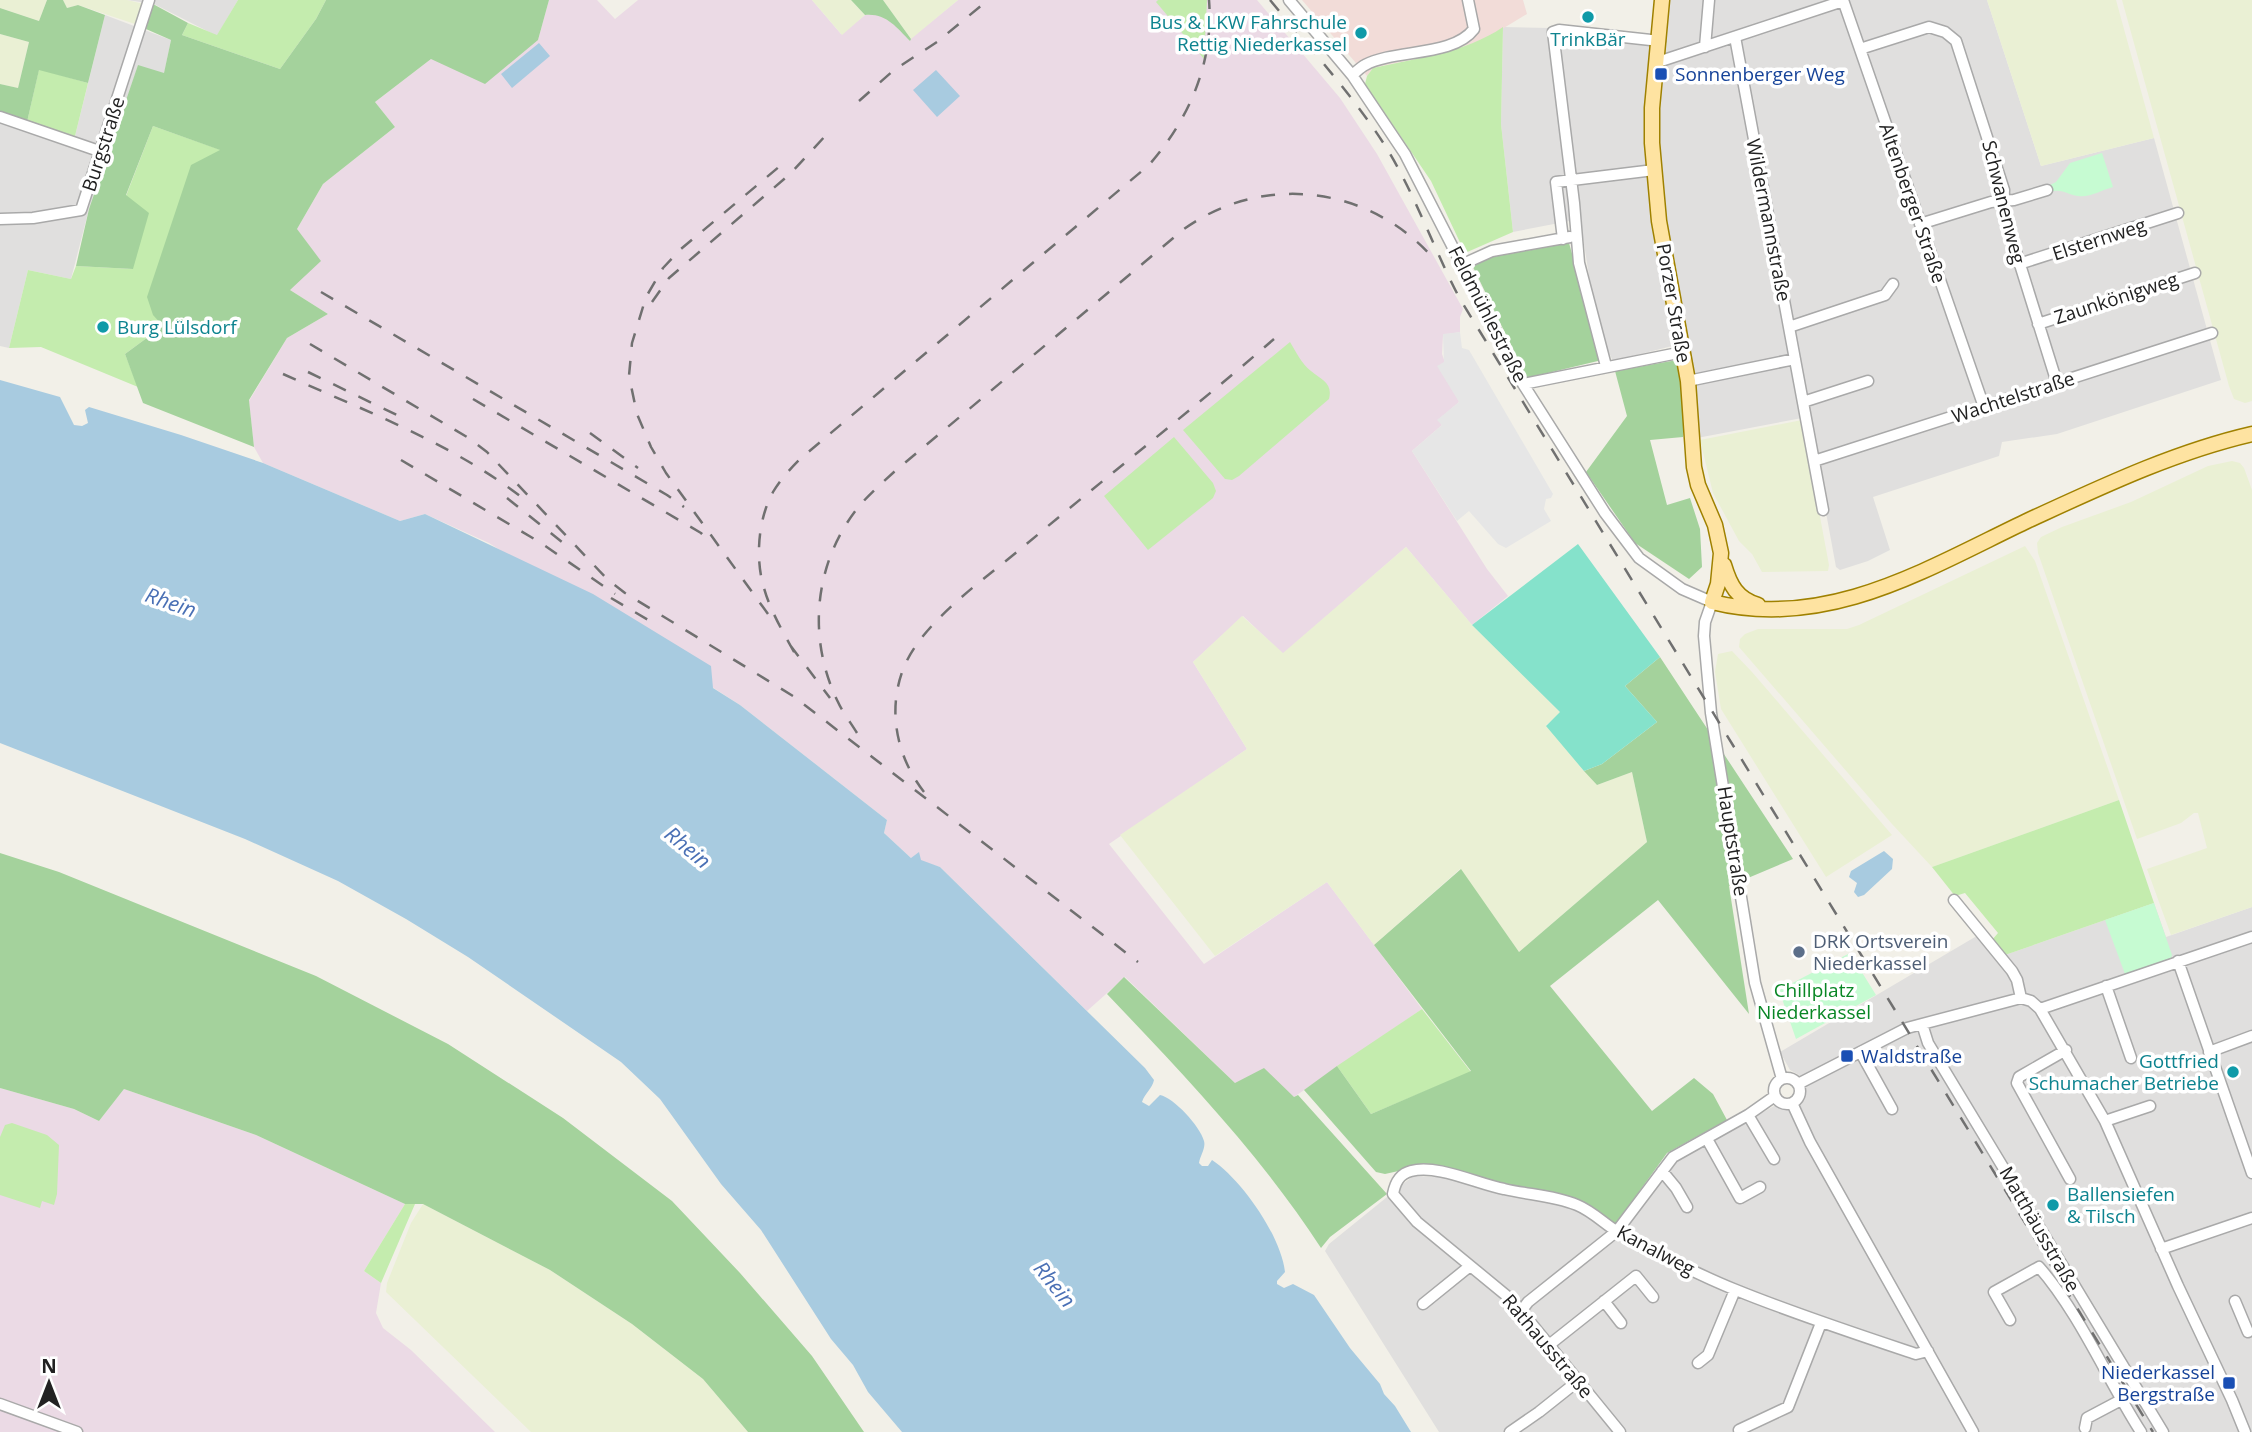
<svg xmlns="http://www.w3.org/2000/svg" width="2252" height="1432" font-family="'Open Sans',sans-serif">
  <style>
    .residential { fill: #e0dfde }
    .commercial { fill: #f2dcd8 }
    .industrial { fill: #ebdae5 }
    .farmland { fill: #eaf0d4 }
    .grass { fill: #c4ecae }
    .forest { fill: #a4d29c }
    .park { fill: #c6fbd2 }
    .pitch { fill: #85e2cb }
    .parking { fill: #e6e6e6 }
    .water { fill: #a8cbe0 }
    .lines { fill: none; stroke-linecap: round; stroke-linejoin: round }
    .minor-casing { stroke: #a9a9a9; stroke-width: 13 }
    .major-casing { stroke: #9f8100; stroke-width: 17 }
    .minor { stroke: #fff; stroke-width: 10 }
    .major { stroke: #fee3a1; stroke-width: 14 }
    .rail { stroke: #707070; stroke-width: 2.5; stroke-dasharray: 14 14; stroke-linecap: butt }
    .culture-dot { fill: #0f9aa8; stroke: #fff; stroke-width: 2.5 }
    .transit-dot { fill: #1a4fb4; stroke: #fff; stroke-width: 2.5 }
    .service-dot { fill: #5c6f8a; stroke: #fff; stroke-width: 2.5 }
    .labels { text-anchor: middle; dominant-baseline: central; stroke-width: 7; stroke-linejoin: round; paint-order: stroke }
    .culture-label { font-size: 19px; fill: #0d838f; stroke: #fff; text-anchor: end }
    .transit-label { font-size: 19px; fill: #164399; stroke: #fff; text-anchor: start }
    .street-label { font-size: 19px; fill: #222; stroke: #fff }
    .service-label { font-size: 19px; fill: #4e5e75; stroke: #fff; text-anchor: start }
    .park-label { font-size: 19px; fill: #098625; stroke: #fff }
    .water-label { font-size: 21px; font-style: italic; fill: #4a70b5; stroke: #fff }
  </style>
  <rect width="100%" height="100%" fill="#f2f0e8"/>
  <!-- residential -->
  <path class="residential" d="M127,0H238L217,36L154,4Z
    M1670,0H1987L2041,166L2154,138L2221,380L2057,434L2002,442L1999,456L1873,497L1890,550L1868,561L1840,570L1836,567L1809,420L1802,418L1697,438L1695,390L1688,342L1613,361L1604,343L1594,307L1580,219L1513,232L1501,124L1503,27L1550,28L1666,40Z
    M105,15L171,40L164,74L138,66L89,209L71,279L28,270L9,348L0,346V114L75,136Z
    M2154,903L2166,937L2252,907V1432H1439L1325,1251L1329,1244L1413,1176L1440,1177L1562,1203L1593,1217L1625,1228L1671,1165L1683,1156L1805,1089L1799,1075L1790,1070L1780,1052L1975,937L1992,940L2005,955Z"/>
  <!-- commercial -->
  <path class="commercial" d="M1302,0H1523L1527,14L1484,40L1442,53L1373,68L1367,76Z"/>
  <!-- industrial -->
  <path class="industrial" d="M549,0H597L615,19L638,0H812L841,34L865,15L876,14L891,21L910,39L958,0H1257L1340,98L1377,154L1463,309L1460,317V332L1443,335L1442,354L1459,402L1438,420L1442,425L1412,451L1487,569L1508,596L1472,625L1406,547L1283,654L1243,616L1193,662L1247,749L1109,844L1204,964L1327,882L1422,1009L1294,1097L1235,1083L1125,977L1087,1011L940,867L911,858L884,833L887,820L740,705L489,543L425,514L400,521L263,463L254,447L249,401L287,338L328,314L290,290L297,229L323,184L395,127L375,102L431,59L538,40Z
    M0,1088L74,1109L99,1121L124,1089L256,1135L405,1204L364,1271L381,1283L376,1313L383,1328L411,1350L495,1432H0Z"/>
  <!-- farmland -->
  <path class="farmland" d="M0,0H47L39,21L0,8Z
    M63,0H127L144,4L138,25L78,5L67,8Z
    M812,0H851L865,15L842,35Z
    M883,0H958L911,39Z
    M1987,0H2116L2154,138L2041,166Z
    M2122,0H2252V401L2245,403L2234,399L2229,386Z
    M0,34L29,42L18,88L0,84Z
    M1802,420L1829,565L1828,571L1762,572L1752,554L1739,541L1713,493L1700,440Z
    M2232,461L2240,463L2244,468L2252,490V907L2171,935L2147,869L2207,848L2198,813H2194L2181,823L2137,839L2038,553L2037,543L2041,537L2062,527L2131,502L2208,466Z
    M2025,546L2035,561L2119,800L1932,867L1892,824L1739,647L1740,639L1745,634L1758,629H1847L1859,625Z
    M1406,547L1472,625L1561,713L1546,725L1597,785L1632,772L1647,842L1519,952L1460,869L1374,945L1327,882L1215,956L1120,835L1247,749L1193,662L1242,616L1283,653Z
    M1732,651L1752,672L1892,835L1826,877L1721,709L1715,672L1718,654Z
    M423,1204L550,1270L632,1324L703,1379L748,1432H531L386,1292L387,1283L411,1223Z"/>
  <!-- grass -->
  <path class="grass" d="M238,0H326L316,19L280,69L182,35L188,23L217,35Z
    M1158,0H1207L1204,59L1156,2Z
    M1503,27L1501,124L1513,232L1465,253L1431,181L1365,84L1367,76L1373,68C1417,58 1465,53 1503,27Z
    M39,69L88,83L75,136L27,122Z
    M153,126L221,150L163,326L125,354L138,387L41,347L9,348L28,270L71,279L76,266L133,269L126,196Z
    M1290,342C1296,352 1302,364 1311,371C1322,380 1333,383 1329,399L1239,476L1232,480L1225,479L1183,430Z
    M1174,437L1213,483L1216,491L1213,498L1148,550L1104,496Z
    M2119,800L2154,903L2005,955L1992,940L1998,933L1965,893L1955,896L1932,867Z
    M1422,1009L1471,1072L1371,1114L1337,1066Z
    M12,1123L47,1135L59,1145L57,1194L54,1205L42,1201L40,1208L0,1195V1137L5,1125Z
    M405,1204H415L381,1283L364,1271Z"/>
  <!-- forest -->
  <path class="forest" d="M47,0H63L67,8L78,5L105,15L88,83L39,70L27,122L0,113V84L18,88L29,42L0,34V8L39,21Z
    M326,0H549L538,40L485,84L431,59L375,102L395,127L323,184L297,229L321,261L290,290L328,314L287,338L249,400L254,447L143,403L125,354L163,326L153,315L147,297L191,165L220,150L153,126L126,195L149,213L133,269L76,266L89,209L138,65L164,73L171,40L146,29L153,4L188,23L182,35L280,69L316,19Z
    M851,0H883L911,39L910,41C896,27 886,13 865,15Z
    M1569,243L1602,360L1527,378L1473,267L1487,258Z
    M1677,360L1684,409L1683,437L1650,440L1667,505L1690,498L1700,529L1702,567L1689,579L1635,543L1586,472L1627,416L1615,371Z
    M1660,657L1793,859L1729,886L1749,1014L1658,900L1550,986L1652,1111L1694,1078L1713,1094L1727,1120L1667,1153L1615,1225L1549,1192L1412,1168L1385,1174L1376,1172L1304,1090L1337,1066L1371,1114L1471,1071L1374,945L1461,869L1519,952L1647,842L1632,772L1597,785L1584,771L1602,764L1657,722L1625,686Z
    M0,853L59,872L316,976L448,1044L563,1118L672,1201L740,1273L812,1356L864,1432H748L703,1379L632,1324L550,1270L423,1204H405L256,1135L124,1089L99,1121L74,1109L0,1088Z
    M1124,977L1235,1083L1264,1068L1294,1097L1298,1095L1387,1194L1330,1237L1321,1248C1260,1154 1183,1074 1107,994Z"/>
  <!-- park -->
  <path class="park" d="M2102,153L2113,187C2102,190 2089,198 2078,196C2067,195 2063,188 2050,192L2048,186L2056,182L2070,163Z
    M2154,903L2172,955L2171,958L2125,974L2105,920Z
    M1850,953L1876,995L1796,1039L1779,990Z"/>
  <!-- pitch -->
  <path class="pitch" d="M1578,544L1660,657L1625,686L1657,722L1602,764L1584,771L1546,726L1560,712L1472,625Z"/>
  <!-- parking -->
  <path class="parking" d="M1460,332L1462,348L1469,350L1553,494L1551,498L1546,499L1544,509L1551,521L1506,548L1498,544L1469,511L1457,521L1412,451L1442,425L1437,420L1459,402L1437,366L1444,362L1443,334Z"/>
  <!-- water -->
  <path class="water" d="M539,43L550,56L512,88L501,74Z
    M936,70L960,96L937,117L913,90Z
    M0,380L60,397L74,425L82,426L88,423L85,410L89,407L181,435L263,463L400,521L425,514L593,594L711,666L713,688L740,705L887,820L884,833L911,858L919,852L921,860L940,867L1145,1068L1154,1080C1152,1089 1145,1093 1142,1102L1149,1106L1160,1095C1174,1098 1200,1126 1204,1141C1206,1148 1200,1156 1199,1163L1202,1166H1208L1212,1160C1242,1180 1281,1236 1285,1272L1277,1281V1284L1284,1288L1293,1284L1314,1295L1350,1348L1380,1384L1384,1394L1395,1406L1411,1432H902L868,1392L853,1365L831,1339L761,1230L721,1184L660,1099L621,1062L468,957L406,919L338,881L245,839L0,743Z
    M1884,851L1893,859L1892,869L1864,895L1858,897L1854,892L1857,883L1849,877L1851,871Z"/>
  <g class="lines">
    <!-- minor casing -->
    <g class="minor-casing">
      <path id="minor" d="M1289,0L1352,75L1405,154L1523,384L1605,513L1639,558L1682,589L1712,602L1705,622L1704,636L1711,713L1755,983L1782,1079
        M1843,0L1984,407
        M1735,37L1823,510
        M1705,47L1709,0
        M1860,49L1929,27L1945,32L1956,41L2004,190L2003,210L2057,383
        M1658,62L1843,1
        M1352,75C1356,72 1361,67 1365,65C1395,49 1453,57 1474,29L1468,0
        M0,117L99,151
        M0,219L33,218L81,210L149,0
        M1920,224L1991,202L2014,200L2047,190
        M1563,239L1556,182L1654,170
        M2019,264L2178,213
        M1461,265L1492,251L1570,237
        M2038,324L2195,273
        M1789,327L1885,295L1893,284
        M1606,366L1579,263L1574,203L1553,32L1559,30L1660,41
        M1688,381L1795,359
        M1523,384L1683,352
        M1803,402L1868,381
        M1814,461L2212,333
        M1954,900L2012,971L2017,980L2021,998
        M2178,961L2252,1173
        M2106,986L2131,1058
        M2021,998L2031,1001L2040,1009L2105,1121L2178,1286L2232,1400L2245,1432
        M2040,1009L2252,937
        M1922,1024L1928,1043L2163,1432
        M2066,1050L2019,1077L2017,1083L2070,1179
        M2209,1052L2252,1036
        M1861,1053L1892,1109
        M1774 1091a13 13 0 1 1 26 0a13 13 0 1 1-26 0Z
        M1798,1084L1907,1028L2021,998
        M1792,1103L1810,1142L1973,1432
        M1748,1115L1774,1159
        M2105,1121L2150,1106
        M1707,1139L1740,1198L1760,1187
        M1662,1171L1676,1188L1687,1207
        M2161,1249L2252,1218
        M1604,1301L1621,1323
        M2235,1301L2248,1332
        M1423,1304L1470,1266
        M1522,1310L1528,1302L1617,1231L1673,1157L1748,1115L1775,1096
        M2010,1320L1994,1292L2039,1267C2080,1314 2107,1379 2141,1432
        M1549,1345L1636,1276L1653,1297
        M1698,1363L1708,1355L1735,1290
        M0,1404L77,1432
        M2085,1428L2087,1418L2121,1400
        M1510,1432L1539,1412L1578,1381
        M1620,1432L1513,1301L1417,1222L1393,1194C1395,1183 1399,1174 1411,1171C1438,1164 1477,1184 1504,1189C1529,1195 1553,1195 1577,1205C1594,1212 1605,1225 1621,1234C1658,1254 1696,1274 1736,1290C1795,1314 1856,1334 1916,1354L1928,1351
        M1740,1432L1739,1430L1788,1407L1821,1323"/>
    </g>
    <!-- major casing -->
    <g class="major-casing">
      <path id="major" d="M1662,0L1652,108V143L1659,221L1688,381L1694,467L1698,485L1715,525L1721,553L1718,584L1712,602C1828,631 1928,568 2029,520C2101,487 2174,452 2252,434
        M1724,565C1730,585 1737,599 1758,605"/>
    </g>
    <!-- minor -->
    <use href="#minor" class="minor"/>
    <!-- major -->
    <use href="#major" class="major"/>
    <!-- rail -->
    <path class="rail" d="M1270,0C1309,47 1351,93 1384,144C1415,193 1433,248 1460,299L2153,1432
      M859,101L894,70L937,42L988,0
      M321,292L667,495L684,507
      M652,302L669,278L790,174L827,134
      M310,344L467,437L487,452L608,580L625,593L793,696L1138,962
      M308,372L403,418
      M283,374C365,411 452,443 524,499
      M473,399L701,533L709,541
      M590,433L638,468
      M401,460L541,543L615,594
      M507,498L562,542
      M611,598L650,621
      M768,614L666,473L651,447L637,414L629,376L632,343L646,297L663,268L681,249L780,166
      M790,645L830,698
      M794,652C783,632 770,610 764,588C755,559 758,519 773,492C780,480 790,469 800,459L1149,165C1189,119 1214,63 1209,0
      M857,733C851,723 843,713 838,702C807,639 814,565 856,510C867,496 881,484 894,472L1184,229C1264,172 1370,186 1434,259
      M924,792C896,756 887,709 904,667C923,621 986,578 1023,547C1106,477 1192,410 1274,339"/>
  </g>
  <!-- markers -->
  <g class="culture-dot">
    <circle cx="1588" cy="17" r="7"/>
    <circle cx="1361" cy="33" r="7"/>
    <circle cx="103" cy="327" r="7"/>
    <circle cx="2233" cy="1072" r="7"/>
    <circle cx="2053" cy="1205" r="7"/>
  </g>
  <g class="transit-dot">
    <rect x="1654" y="67" width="14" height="14" rx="3.5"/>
    <rect x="1840" y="1049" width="14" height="14" rx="3.5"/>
    <rect x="2222" y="1376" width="14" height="14" rx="3.5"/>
  </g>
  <circle class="service-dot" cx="1799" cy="952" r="7"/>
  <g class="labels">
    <!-- culture labels -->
    <g class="culture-label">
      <text x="1347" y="22">Bus &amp; LKW Fahrschule<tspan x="1347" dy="22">Rettig Niederkassel</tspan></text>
      <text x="1588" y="39" text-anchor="middle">TrinkBär</text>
      <text x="117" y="327" text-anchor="start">Burg Lülsdorf</text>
      <text x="2219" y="1061">Gottfried<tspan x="2219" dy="22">Schumacher Betriebe</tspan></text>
      <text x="2067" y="1194" text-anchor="start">Ballensiefen<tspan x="2067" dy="22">&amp; Tilsch</tspan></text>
    </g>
    <!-- transit labels -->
    <g class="transit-label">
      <text x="1675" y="74">Sonnenberger Weg</text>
      <text x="1861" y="1056">Waldstraße</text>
      <text x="2215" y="1372" text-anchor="end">Niederkassel<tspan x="2215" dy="22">Bergstraße</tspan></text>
    </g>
    <!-- street labels -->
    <g class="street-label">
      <text transform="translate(103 144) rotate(-72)">Burgstraße</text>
      <text transform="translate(2004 202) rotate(76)">Schwanenweg</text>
      <text transform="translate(1913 203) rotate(71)">Altenberger Straße</text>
      <text transform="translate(1769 220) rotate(79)">Wildermannstraße</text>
      <text transform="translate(2099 239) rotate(-18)">Elsternweg</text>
      <text transform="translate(2116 298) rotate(-18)">Zaunkönigweg</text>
      <text transform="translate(1674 303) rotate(80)">Porzer Straße</text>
      <text transform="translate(1488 314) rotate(63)">Feldmühlestraße</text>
      <text transform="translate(2013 397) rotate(-18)">Wachtelstraße</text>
      <text transform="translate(1733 841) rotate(81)">Hauptstraße</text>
      <text transform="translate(2040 1229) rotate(60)">Matthäusstraße</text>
      <text transform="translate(1656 1250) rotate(28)">Kanalweg</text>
      <text transform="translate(1548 1346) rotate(50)">Rathausstraße</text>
    </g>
    <!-- service labels -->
    <g class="service-label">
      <text x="1813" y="941">DRK Ortsverein<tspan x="1813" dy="22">Niederkassel</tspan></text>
    </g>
    <!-- park labels -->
    <g class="park-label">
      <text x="1814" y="990">Chillplatz<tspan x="1814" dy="22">Niederkassel</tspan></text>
    </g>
    <!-- water labels -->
    <g class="water-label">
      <text transform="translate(171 602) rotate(19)">Rhein</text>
      <text transform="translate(688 847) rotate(40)">Rhein</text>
      <text transform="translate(1055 1284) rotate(51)">Rhein</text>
    </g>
  </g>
  <!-- north arrow -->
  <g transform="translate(49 1383)" stroke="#ffffff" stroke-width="5" paint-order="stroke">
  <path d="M0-5L12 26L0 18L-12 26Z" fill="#222222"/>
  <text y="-10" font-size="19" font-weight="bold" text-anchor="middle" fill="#222222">N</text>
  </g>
</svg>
